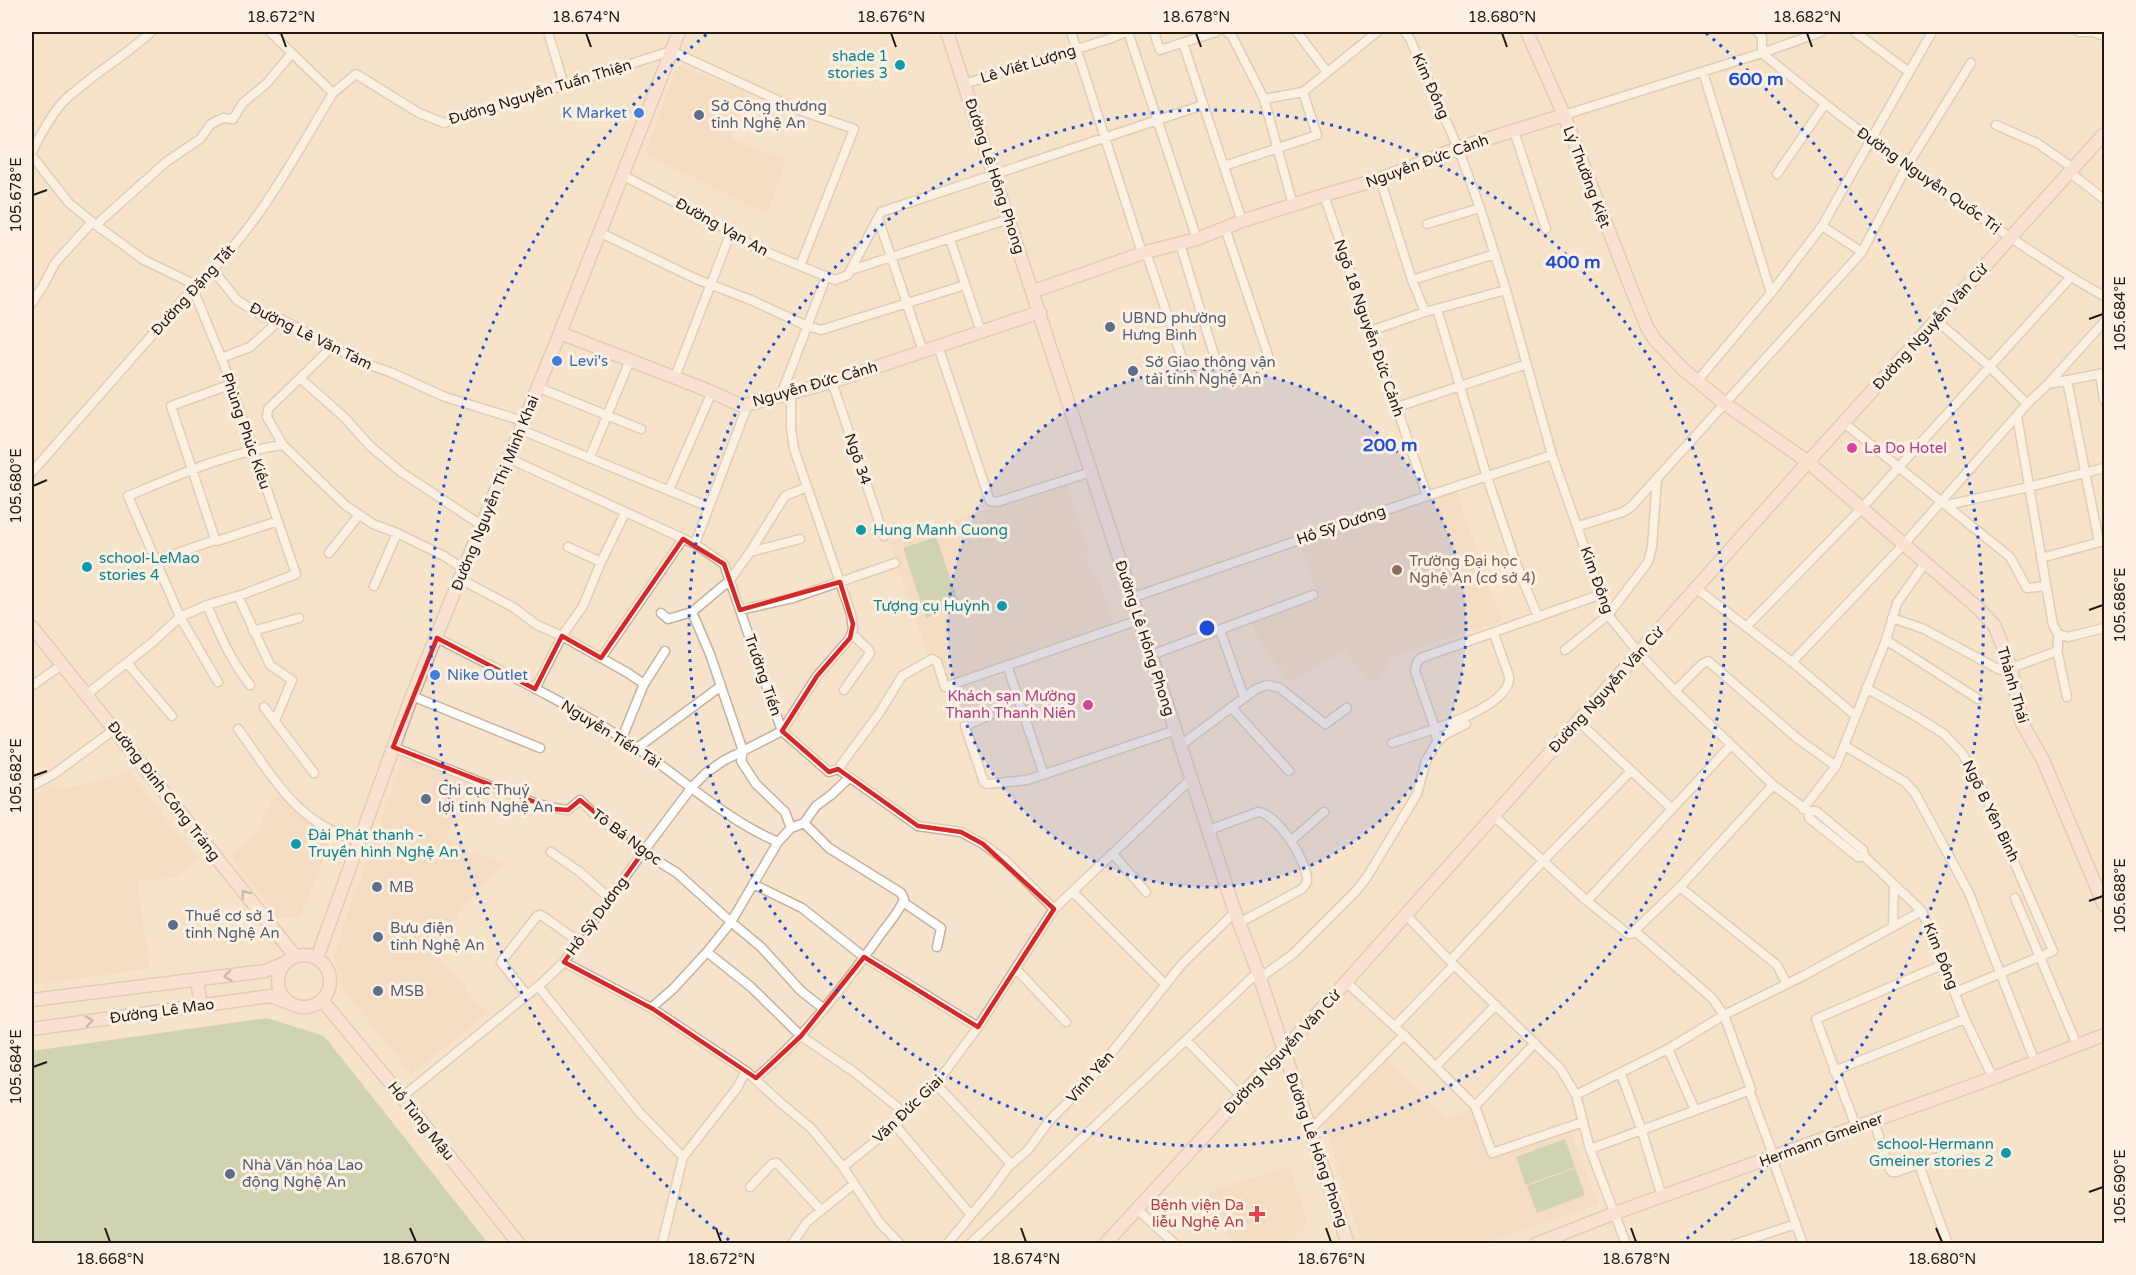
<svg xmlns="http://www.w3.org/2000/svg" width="2136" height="1275" font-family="'Varela Round',sans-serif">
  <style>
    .built { fill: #efd6b9 }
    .green { fill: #9fbe93 }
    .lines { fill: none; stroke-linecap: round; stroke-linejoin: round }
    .street-casing { stroke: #c5b29b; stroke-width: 11 }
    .secondary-casing { stroke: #c5b29b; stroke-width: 15 }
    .street { stroke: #fff; stroke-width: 8 }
    .secondary { stroke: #fcdfdc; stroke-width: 12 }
    .oneway { stroke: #9a8681 }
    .marked { fill: none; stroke: #d62828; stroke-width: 4.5; stroke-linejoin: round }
    .ticks { fill: none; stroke: #221a12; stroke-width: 2 }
    .ring { fill: none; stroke: #1d4ed8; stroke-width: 3; stroke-dasharray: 3 6 }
    .culture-dot { fill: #0f9aa8; stroke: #fef1e3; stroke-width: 2 }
    .shop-dot { fill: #3f7fe0; stroke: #fef1e3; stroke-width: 2 }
    .service-dot { fill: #5c6f8a; stroke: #fef1e3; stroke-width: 2 }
    .hotel-dot { fill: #d1479c; stroke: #fef1e3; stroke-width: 2 }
    .education-dot { fill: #8d6e63; stroke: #fef1e3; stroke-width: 2 }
    .health-dot { fill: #e0444e; stroke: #fef1e3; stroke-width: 2 }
    .labels { text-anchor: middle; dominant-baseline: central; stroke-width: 6; stroke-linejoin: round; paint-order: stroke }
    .culture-label { font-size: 15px; fill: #0d838f; stroke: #fef1e3; text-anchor: end }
    .street-label { font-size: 15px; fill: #221a12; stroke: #fef1e3 }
    .service-label { font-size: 15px; fill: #4e5e75; stroke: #fef1e3; text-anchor: start }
    .shop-label { font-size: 15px; fill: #366cbe; stroke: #fef1e3; text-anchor: start }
    .hotel-label { font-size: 15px; fill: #b23c85; stroke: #fef1e3; text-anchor: start }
    .education-label { font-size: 15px; fill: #785e54; stroke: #fef1e3; text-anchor: start }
    .health-label { font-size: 15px; fill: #be3a42; stroke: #fef1e3; text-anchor: end }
    .centre { fill: #1d4ed8; stroke: #fef1e3; stroke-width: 3 }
    .ring-label { font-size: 18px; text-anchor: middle; font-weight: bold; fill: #1d4ed8; stroke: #fef1e3; stroke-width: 6; stroke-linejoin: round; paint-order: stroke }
    .neatline { fill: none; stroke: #221a12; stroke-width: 2 }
    .ticks-label { font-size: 15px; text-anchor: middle; fill: #221a12 }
  </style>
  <rect width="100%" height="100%" fill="#f7e3cb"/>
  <!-- built -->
  <path class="built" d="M677,65L746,92L732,139L786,160L768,212L749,205L645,154Z
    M1066,483L1090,552L1087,558L1094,577L1099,579L1114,623L946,681L937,657L927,652L889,542Z
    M1456,491L1502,621L1392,657L1376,684L1358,668L1345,650L1289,683L1258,638L1251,622L1319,596L1299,543Z
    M404,755L471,781L446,839L465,846L464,849L502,863L455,918L427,944L487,1014L411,1074L346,993L338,977L334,957L344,923L373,845Z
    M129,771L197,858L176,877L137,881L150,968L32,985V794L40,793L55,783L57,790L84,785Z
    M282,795L297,813L333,836L300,916L278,918L230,855L256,835L272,800Z
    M1386,1059L1445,1119L1471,1109L1490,1158L1570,1130L1598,1204L1487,1243H1362L1323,1120Z
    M1290,1167L1308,1224L1289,1243H1235L1225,1229L1199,1203L1215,1189Z"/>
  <!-- green -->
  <path class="green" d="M936,537L960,606L926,618L903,548Z
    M267,1018L324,1036L488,1243H32V1051Z
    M1565,1139L1575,1167L1526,1185L1516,1157Z
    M1575,1168L1585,1195L1537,1213L1527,1186Z"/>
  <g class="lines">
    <!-- street casing -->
    <g class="street-casing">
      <path id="street" d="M270,32L333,93L356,74L419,113L444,123L671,51L799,110L854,129L800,266
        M548,32L564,85
        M1071,32L1142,253
        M1128,32L1197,239
        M1154,32L1160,50L1216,32
        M1227,32L1232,36L1264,99L1293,205
        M1297,32L1327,72
        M1405,32L1410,39L1458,148L1480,208L1506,290L1552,455L1608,615L1639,653L1675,691L1773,785L1808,811L1809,818L1858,857H1865L1922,911L1965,1019L1993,1078
        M1758,32L1762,37V53C1836,114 1912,172 1992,225C2029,250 2065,275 2104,296
        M1855,32L1909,72
        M2079,32H2093L2104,36
        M1183,43L1242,221
        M1703,72L1771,293
        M964,84L1109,39L1126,32
        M1264,99L1303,92L1377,32
        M1564,115L1762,53L1821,32
        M1996,125L2037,143L2073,168
        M1514,131L1546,229
        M32,151C41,135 51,114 64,101C91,75 124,57 151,32
        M32,156L69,203L96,225L144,260L196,285
        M1224,166L1317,135L1303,92
        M2069,172L2104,199
        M1777,174L1825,104
        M622,175L728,230L756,248L835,280L848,275L881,212L1203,105
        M1380,179L1412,280L1425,312
        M1324,195L1427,496
        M878,218L923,351
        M1427,224L1480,208
        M96,225L166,162L200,139L211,124L223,118L233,119L243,103L267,83L292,53
        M1822,226L1862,252
        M1225,228L1268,355
        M599,232L696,279L751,300L807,326L821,330L965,285
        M950,239L981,332
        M1180,244L1220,374
        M1146,252L1189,379
        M213,270L237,300L264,317L281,319L361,362L390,372L445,397L523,421
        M851,270L1009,219
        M1412,280L1495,254
        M32,303L43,286L55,263L92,222
        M1437,309L1487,477L1516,563L1538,617
        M1936,320L1990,367L2027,404
        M1370,331L1425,312L1506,290
        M938,346L990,501L997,502L1091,472
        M332,347L268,409L267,417L283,445L345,505L373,524L397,533L444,556L464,569
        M221,358L250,347L281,319
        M2100,374L2104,400
        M675,377L731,232
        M300,378L345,418L370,446L401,472L481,525
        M1698,380L1771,293L1822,226L1932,32
        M2067,380L2099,542
        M832,382L884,536
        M2048,384L2104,373
        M229,385L171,406L215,539L217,541L278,521
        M537,387L641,429
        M781,395L826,277
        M1397,407L1527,364
        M2017,416L2053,625L2058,634L2068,637L2104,628
        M1844,423L2010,557L2027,588L2046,586
        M519,429L709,507
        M590,457L630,360
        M508,458L695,544L724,564L782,731L829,772L838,769L918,826L961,832L983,844L1005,860L1054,909
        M32,472L196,285C255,233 293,159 333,93
        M669,490L712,392
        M1947,505L2029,487L2104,468
        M1579,526L1623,512L1631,507L1862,252L1907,166L1971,63
        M695,544L748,404
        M568,547L601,562
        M750,552L800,539
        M329,553L359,515
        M2041,558L2104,541
        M155,561L215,540
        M460,579L513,607L537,625L562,636L628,673L644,684L622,738
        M374,586L397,533
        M1697,589L1792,662L1856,716
        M238,596L270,665L292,680L275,721
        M1131,598L1427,496L1552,455
        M207,605C219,633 231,661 250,685
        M740,610L793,598L895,563
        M692,612L710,654L743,751L741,761L756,784L785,812L791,828
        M661,613L668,619L692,612L730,580L750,552L785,496L807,487
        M1892,618L1924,629L2000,670L2008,669L2055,652L2058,648V634
        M1746,627L1861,509L2070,278
        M1220,630L1244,697
        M253,631L299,618
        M437,638C499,670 563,701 622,738C675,771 720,817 778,842
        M1886,640L1978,699
        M1565,650L1608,615L1648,562L1652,547L1657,479
        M2057,650L2067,697
        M1151,655L1313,595
        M601,658L683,539
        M1792,662L1904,544L2027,404L2048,384L2104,322
        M127,663L172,716
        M1007,665L1044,775
        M218,682L180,617L128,496C178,475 229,452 283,445
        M644,684L665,651
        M32,686L63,664
        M1866,688L1917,717L1944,734L1962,753L1981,786L2053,951L1956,992
        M535,689L562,636L583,606L601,562L625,513
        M844,690L870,653L868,649L852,634
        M1675,691L1702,664L1708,661L1798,739L1836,766
        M87,694L153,642L180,617L207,605L244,594L296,574L223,362L193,289
        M412,696L540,748
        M264,707L314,773
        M1231,707L1289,771
        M990,715L965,726L984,782L987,784L1027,780L1176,730
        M1578,721L1671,808
        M238,729C275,779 295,822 358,841
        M782,731L817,676L850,638L853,629L851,614L794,449L791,428V393
        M1437,742L1446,734L1466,724
        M1392,743C1417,734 1513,709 1509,676L1494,634
        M1181,745L1256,689L1267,685L1280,688L1325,724L1347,708
        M1845,746L1905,782L1915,793L1969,893L2035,1062
        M393,747C422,759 451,770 480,782C509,793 537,807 568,810L580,800L595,815L643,852L677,873L731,922L761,947L801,991L824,1009
        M637,748L721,686
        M838,769L880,712L902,676L932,659L937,662L945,687L1139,620
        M32,786L54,774L115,729
        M1803,809L1836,766L1886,640L1897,603L1925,563
        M1808,811H1816L1863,850L1865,857
        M1494,816L1587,901L1628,934H1631L1680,887L1773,785
        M1209,830L1258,812C1277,813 1309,863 1307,882L1302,889L1239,923
        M1292,840L1324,812
        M551,852L580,872L609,898
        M1113,854L1146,892
        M753,884L802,908L864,957L978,1027
        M1680,887L1777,965L1787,984
        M1073,892L1166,985
        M2015,898L2077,1045
        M1587,901L1731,745
        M903,902L941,928L937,947
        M1406,915L1450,961L1560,1068L1576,1095L1590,1149L1626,1244
        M1893,926L1894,885
        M707,952L751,987L801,1036L854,1072L905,1113
        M1450,961L1544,860L1631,771
        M564,962L653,1009L746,1071L782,1104L811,1128L843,1167L898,1123L905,1113L936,1084L978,1027L1054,909L1191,779
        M1016,969L1066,1022
        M1260,978L1293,954L1356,891L1367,877L1417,794L1426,761L1437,742L1435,728L1415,671L1417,662L1421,658L1602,594
        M1346,982L1404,1035L1475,1106L1492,1153L1583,1122
        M538,986L640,1113L683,1157
        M527,995L501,962L537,916L541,915L578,941
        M651,1008L673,989L707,952L731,922L778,842L791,828L804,823L816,806L831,795L850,777
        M1395,1026L1454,965
        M1186,1040L1241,1096
        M1668,1049L1695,1110
        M1436,1066L1496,1005
        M1834,1071L1965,1019
        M1621,1074L1642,1131L1662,1197
        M756,1078C804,1037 841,990 878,938C886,926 899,913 904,899L901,893L829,848L804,823
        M936,1084L1011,1164
        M1749,1090L1774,1157
        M1576,1095L1668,1049L1724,1015L1803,976L1922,911
        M402,1097L542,983L564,962L643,852L692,787L706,773L723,761L782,731
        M1475,1106L1535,1043
        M1874,1121L1889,1168L1892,1172H1896L1958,1150
        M895,1125L971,1215
        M1856,1127L1816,1019L1944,964
        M1310,1130L1404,1035
        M1590,1149L1748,1091L1751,1089L1724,1015L1712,998L1636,932
        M1772,1158L1803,1244
        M1919,1165L1948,1244
        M843,1167L880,1223L900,1244
        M750,1187L772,1164L777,1163L821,1210
        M1137,1209L1175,1244
        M662,1244L683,1157L737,1088L746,1071
        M792,1244L807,1222L854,1184
        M947,1244L990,1192L1009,1166L1028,1150L1049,1121L1089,1081L1182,964L1235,912
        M970,1244L1258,972
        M1735,1244L1796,1224"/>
    </g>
    <!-- secondary casing -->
    <g class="secondary-casing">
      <path id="secondary" d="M947,32L1235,912L1258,972L1348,1244
        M1527,32L1564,115L1633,293L1647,327L1655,340L1684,370L1724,403L1808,462L1978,608L1994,625L1999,637L2011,668L2022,723L2043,760L2104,905
        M1034,291L1146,252L1197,239L1242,221L1324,195L1380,179L1458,148L1564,115
        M560,333L712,392L742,406L832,382L1040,312
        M32,627L295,956
        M278 981a26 26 0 1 1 52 0a26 26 0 1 1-52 0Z
        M317,958L412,696L560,333L679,32
        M197,980L201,1006
        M32,1000L265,971L285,963
        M322,1000L402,1097L519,1244
        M32,1029L270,996L292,1004
        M1105,1244L1346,982L1808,462L2104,134
        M1536,1244L1615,1213L1993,1078L2104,1035"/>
    </g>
    <!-- street -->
    <use href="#street" class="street"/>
    <!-- secondary -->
    <use href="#secondary" class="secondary"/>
  </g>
  <!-- one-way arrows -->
  <defs><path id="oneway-chevron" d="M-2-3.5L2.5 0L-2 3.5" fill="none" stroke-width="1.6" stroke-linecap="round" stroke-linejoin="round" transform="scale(1.5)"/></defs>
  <g class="oneway">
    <use href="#oneway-chevron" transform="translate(245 894) rotate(-128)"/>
    <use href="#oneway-chevron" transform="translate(228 976) rotate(173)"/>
    <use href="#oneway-chevron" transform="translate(89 1021) rotate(-8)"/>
  </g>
  <!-- marked area -->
  <path d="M0 0H2136V1275H0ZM683,539L724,564L740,610L840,582L853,624L850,638L817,676L782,731L829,772L838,769L918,826L961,832L983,844L1054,909L978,1027L864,957L801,1036L756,1078L653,1009L564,962L643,852L580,800L568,810L553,809L393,747L437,638L535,689L562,636L601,658Z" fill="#f7e3cb" fill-opacity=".55" fill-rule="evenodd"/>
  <path class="marked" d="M683,539L724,564L740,610L840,582L853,624L850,638L817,676L782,731L829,772L838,769L918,826L961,832L983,844L1054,909L978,1027L864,957L801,1036L756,1078L653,1009L564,962L643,852L580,800L568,810L553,809L393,747L437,638L535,689L562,636L601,658Z"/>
  <!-- ticks -->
  <path class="ticks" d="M281,33L286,47M586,33L591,47M891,33L896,47M1196,33L1201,47M1502,33L1507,47M1807,33L1812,47M33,195L47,190M2089,319L2103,314M33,486L47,480M2089,610L2103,605M33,776L47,771M2089,901L2103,896M33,1067L47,1062M2089,1192L2103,1187M105,1228L110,1242M410,1228L416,1242M716,1228L721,1242M1021,1228L1026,1242M1326,1228L1331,1242M1631,1228L1636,1242M1936,1228L1942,1242"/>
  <!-- distance rings -->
  <circle cx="1207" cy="628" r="259" fill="#1d4ed8" fill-opacity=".12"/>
  <g class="ring">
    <circle cx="1207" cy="628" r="259"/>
    <circle cx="1207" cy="628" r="518"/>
    <path d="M729 1240A777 777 0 0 1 708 33M1706 33A777 777 0 0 1 1685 1240"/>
  </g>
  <!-- markers -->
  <g class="culture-dot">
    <circle cx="900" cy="65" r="6"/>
    <circle cx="861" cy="530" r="6"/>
    <circle cx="87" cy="567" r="6"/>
    <circle cx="1002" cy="606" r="6"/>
    <circle cx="296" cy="844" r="6"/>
    <circle cx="2006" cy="1153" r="6"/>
  </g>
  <g class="shop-dot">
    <circle cx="639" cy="113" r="6"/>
    <circle cx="557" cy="361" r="6"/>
    <circle cx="435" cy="675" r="6"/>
  </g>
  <g class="service-dot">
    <circle cx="699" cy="115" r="6"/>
    <circle cx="1110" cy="327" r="6"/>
    <circle cx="1133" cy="371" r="6"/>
    <circle cx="426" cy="799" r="6"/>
    <circle cx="377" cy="887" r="6"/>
    <circle cx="173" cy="925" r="6"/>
    <circle cx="378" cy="937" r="6"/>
    <circle cx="378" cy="991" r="6"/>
    <circle cx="230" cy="1174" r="6"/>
  </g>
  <g class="hotel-dot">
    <circle cx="1852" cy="448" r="6"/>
    <circle cx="1088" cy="705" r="6"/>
  </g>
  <circle class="education-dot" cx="1397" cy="570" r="6"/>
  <path class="health-dot" d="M1254 1205h6v6h6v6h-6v6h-6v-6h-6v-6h6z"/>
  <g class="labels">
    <!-- culture labels -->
    <g class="culture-label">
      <text x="888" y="56">shade 1<tspan x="888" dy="17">stories 3</tspan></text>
      <text x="873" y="530" text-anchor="start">Hung Manh Cuong</text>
      <text x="99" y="558" text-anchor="start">school-LeMao<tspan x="99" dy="17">stories 4</tspan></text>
      <text x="990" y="606">Tượng cụ Huỳnh</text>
      <text x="308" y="835" text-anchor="start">Đài Phát thanh -<tspan x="308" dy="17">Truyền hình Nghệ An</tspan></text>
      <text x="1994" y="1144">school-Hermann<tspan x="1994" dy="17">Gmeiner stories 2</tspan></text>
    </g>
    <!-- street labels -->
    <g class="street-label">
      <text transform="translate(1028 64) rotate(-17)">Lê Viết Lượng</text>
      <text transform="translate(1431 86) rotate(66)">Kim Đồng</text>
      <text transform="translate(540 92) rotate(-17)">Đường Nguyễn Tuấn Thiện</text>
      <text transform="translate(1427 161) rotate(-20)">Nguyễn Đức Cảnh</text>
      <text transform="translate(995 176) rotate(72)">Đường Lê Hồng Phong</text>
      <text transform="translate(1587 177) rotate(69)">Lý Thường Kiệt</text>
      <text transform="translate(1929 180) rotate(35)">Đường Nguyễn Quốc Trị</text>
      <text transform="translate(722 227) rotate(29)">Đường Vạn An</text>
      <text transform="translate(193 290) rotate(-48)">Đường Đặng Tất</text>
      <text transform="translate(1930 327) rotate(-48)">Đường Nguyễn Văn Cừ</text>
      <text transform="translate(1369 328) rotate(71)">Ngõ 18 Nguyễn Đức Cảnh</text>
      <text transform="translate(311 336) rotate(26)">Đường Lê Văn Tám</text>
      <text transform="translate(815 384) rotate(-16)">Nguyễn Đức Cảnh</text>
      <text transform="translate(246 431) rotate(71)">Phùng Phúc Kiều</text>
      <text transform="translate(858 459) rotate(71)">Ngõ 34</text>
      <text transform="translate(495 493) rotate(-68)">Đường Nguyễn Thị Minh Khai</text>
      <text transform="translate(1341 525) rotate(-19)">Hồ Sỹ Dương</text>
      <text transform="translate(1597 580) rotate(70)">Kim Đồng</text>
      <text transform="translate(1145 638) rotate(72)">Đường Lê Hồng Phong</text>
      <text transform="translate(763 675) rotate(71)">Trường Tiến</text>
      <text transform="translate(2013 685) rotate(74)">Thành Thái</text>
      <text transform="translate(1606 690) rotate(-48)">Đường Nguyễn Văn Cừ</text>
      <text transform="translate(611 734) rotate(32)">Nguyễn Tiến Tài</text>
      <text transform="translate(164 791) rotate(52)">Đường Đinh Công Tráng</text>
      <text transform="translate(1991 811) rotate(64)">Ngõ B Yên Bình</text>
      <text transform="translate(627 837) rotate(37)">Tô Bá Ngọc</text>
      <text transform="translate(597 916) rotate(-54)">Hồ Sỹ Dương</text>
      <text transform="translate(1941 956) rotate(68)">Kim Đồng</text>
      <text transform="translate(162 1011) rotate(-8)">Đường Lê Mao</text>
      <text transform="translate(1282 1052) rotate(-47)">Đường Nguyễn Văn Cừ</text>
      <text transform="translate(1090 1077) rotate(-49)">Vĩnh Yên</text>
      <text transform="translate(908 1109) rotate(-44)">Văn Đức Giai</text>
      <text transform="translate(421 1121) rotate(51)">Hồ Tùng Mậu</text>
      <text transform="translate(1821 1140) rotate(-20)">Hermann Gmeiner</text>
      <text transform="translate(1317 1150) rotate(71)">Đường Lê Hồng Phong</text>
    </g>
    <!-- service labels -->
    <g class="service-label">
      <text x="711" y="106">Sở Công thương<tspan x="711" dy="17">tỉnh Nghệ An</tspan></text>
      <text x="1122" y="318">UBND phường<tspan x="1122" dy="17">Hưng Bình</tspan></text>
      <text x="1145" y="362">Sở Giao thông vận<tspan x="1145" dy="17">tải tỉnh Nghệ An</tspan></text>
      <text x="438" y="790">Chi cục Thuỷ<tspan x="438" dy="17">lợi tỉnh Nghệ An</tspan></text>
      <text x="389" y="887">MB</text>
      <text x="185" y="916">Thuế cơ sở 1<tspan x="185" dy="17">tỉnh Nghệ An</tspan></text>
      <text x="390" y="928">Bưu điện<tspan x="390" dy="17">tỉnh Nghệ An</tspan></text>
      <text x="390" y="991">MSB</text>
      <text x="242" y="1165">Nhà Văn hóa Lao<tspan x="242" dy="17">động Nghệ An</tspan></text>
    </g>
    <!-- shop labels -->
    <g class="shop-label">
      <text x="627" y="113" text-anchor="end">K Market</text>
      <text x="569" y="361">Levi's</text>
      <text x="447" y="675">Nike Outlet</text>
    </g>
    <!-- hotel labels -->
    <g class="hotel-label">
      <text x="1864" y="448">La Do Hotel</text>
      <text x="1076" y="696" text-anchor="end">Khách sạn Mường<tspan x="1076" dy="17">Thanh Thanh Niên</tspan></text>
    </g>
    <!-- education labels -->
    <g class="education-label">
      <text x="1409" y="561">Trường Đại học<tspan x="1409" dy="17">Nghệ An (cơ sở 4)</tspan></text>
    </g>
    <!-- health labels -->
    <g class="health-label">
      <text x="1244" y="1205">Bệnh viện Da<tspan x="1244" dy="17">liễu Nghệ An</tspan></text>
    </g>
  </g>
  <circle cx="1207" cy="628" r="9" class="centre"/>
  <g class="ring-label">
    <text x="1756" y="85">600 m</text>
    <text x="1573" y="268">400 m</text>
    <text x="1390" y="451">200 m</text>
  </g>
  <!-- border -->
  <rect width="2136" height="1275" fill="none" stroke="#fef1e3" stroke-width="66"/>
  <rect x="33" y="33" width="2070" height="1209" class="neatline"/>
  <g class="ticks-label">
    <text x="281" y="22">18.672°N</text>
    <text x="586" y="22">18.674°N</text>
    <text x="891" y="22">18.676°N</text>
    <text x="1196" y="22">18.678°N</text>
    <text x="1502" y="22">18.680°N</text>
    <text x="1807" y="22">18.682°N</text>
    <text transform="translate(16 195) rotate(-90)" y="5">105.678°E</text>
    <text transform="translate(2120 314) rotate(-90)" y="5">105.684°E</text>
    <text transform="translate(16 486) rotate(-90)" y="5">105.680°E</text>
    <text transform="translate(2120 605) rotate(-90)" y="5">105.686°E</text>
    <text transform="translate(16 776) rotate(-90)" y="5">105.682°E</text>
    <text transform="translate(2120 896) rotate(-90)" y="5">105.688°E</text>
    <text transform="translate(16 1067) rotate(-90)" y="5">105.684°E</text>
    <text transform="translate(2120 1187) rotate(-90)" y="5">105.690°E</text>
    <text x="110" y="1264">18.668°N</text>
    <text x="416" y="1264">18.670°N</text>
    <text x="721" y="1264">18.672°N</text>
    <text x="1026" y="1264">18.674°N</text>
    <text x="1331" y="1264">18.676°N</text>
    <text x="1636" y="1264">18.678°N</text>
    <text x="1942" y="1264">18.680°N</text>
  </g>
</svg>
